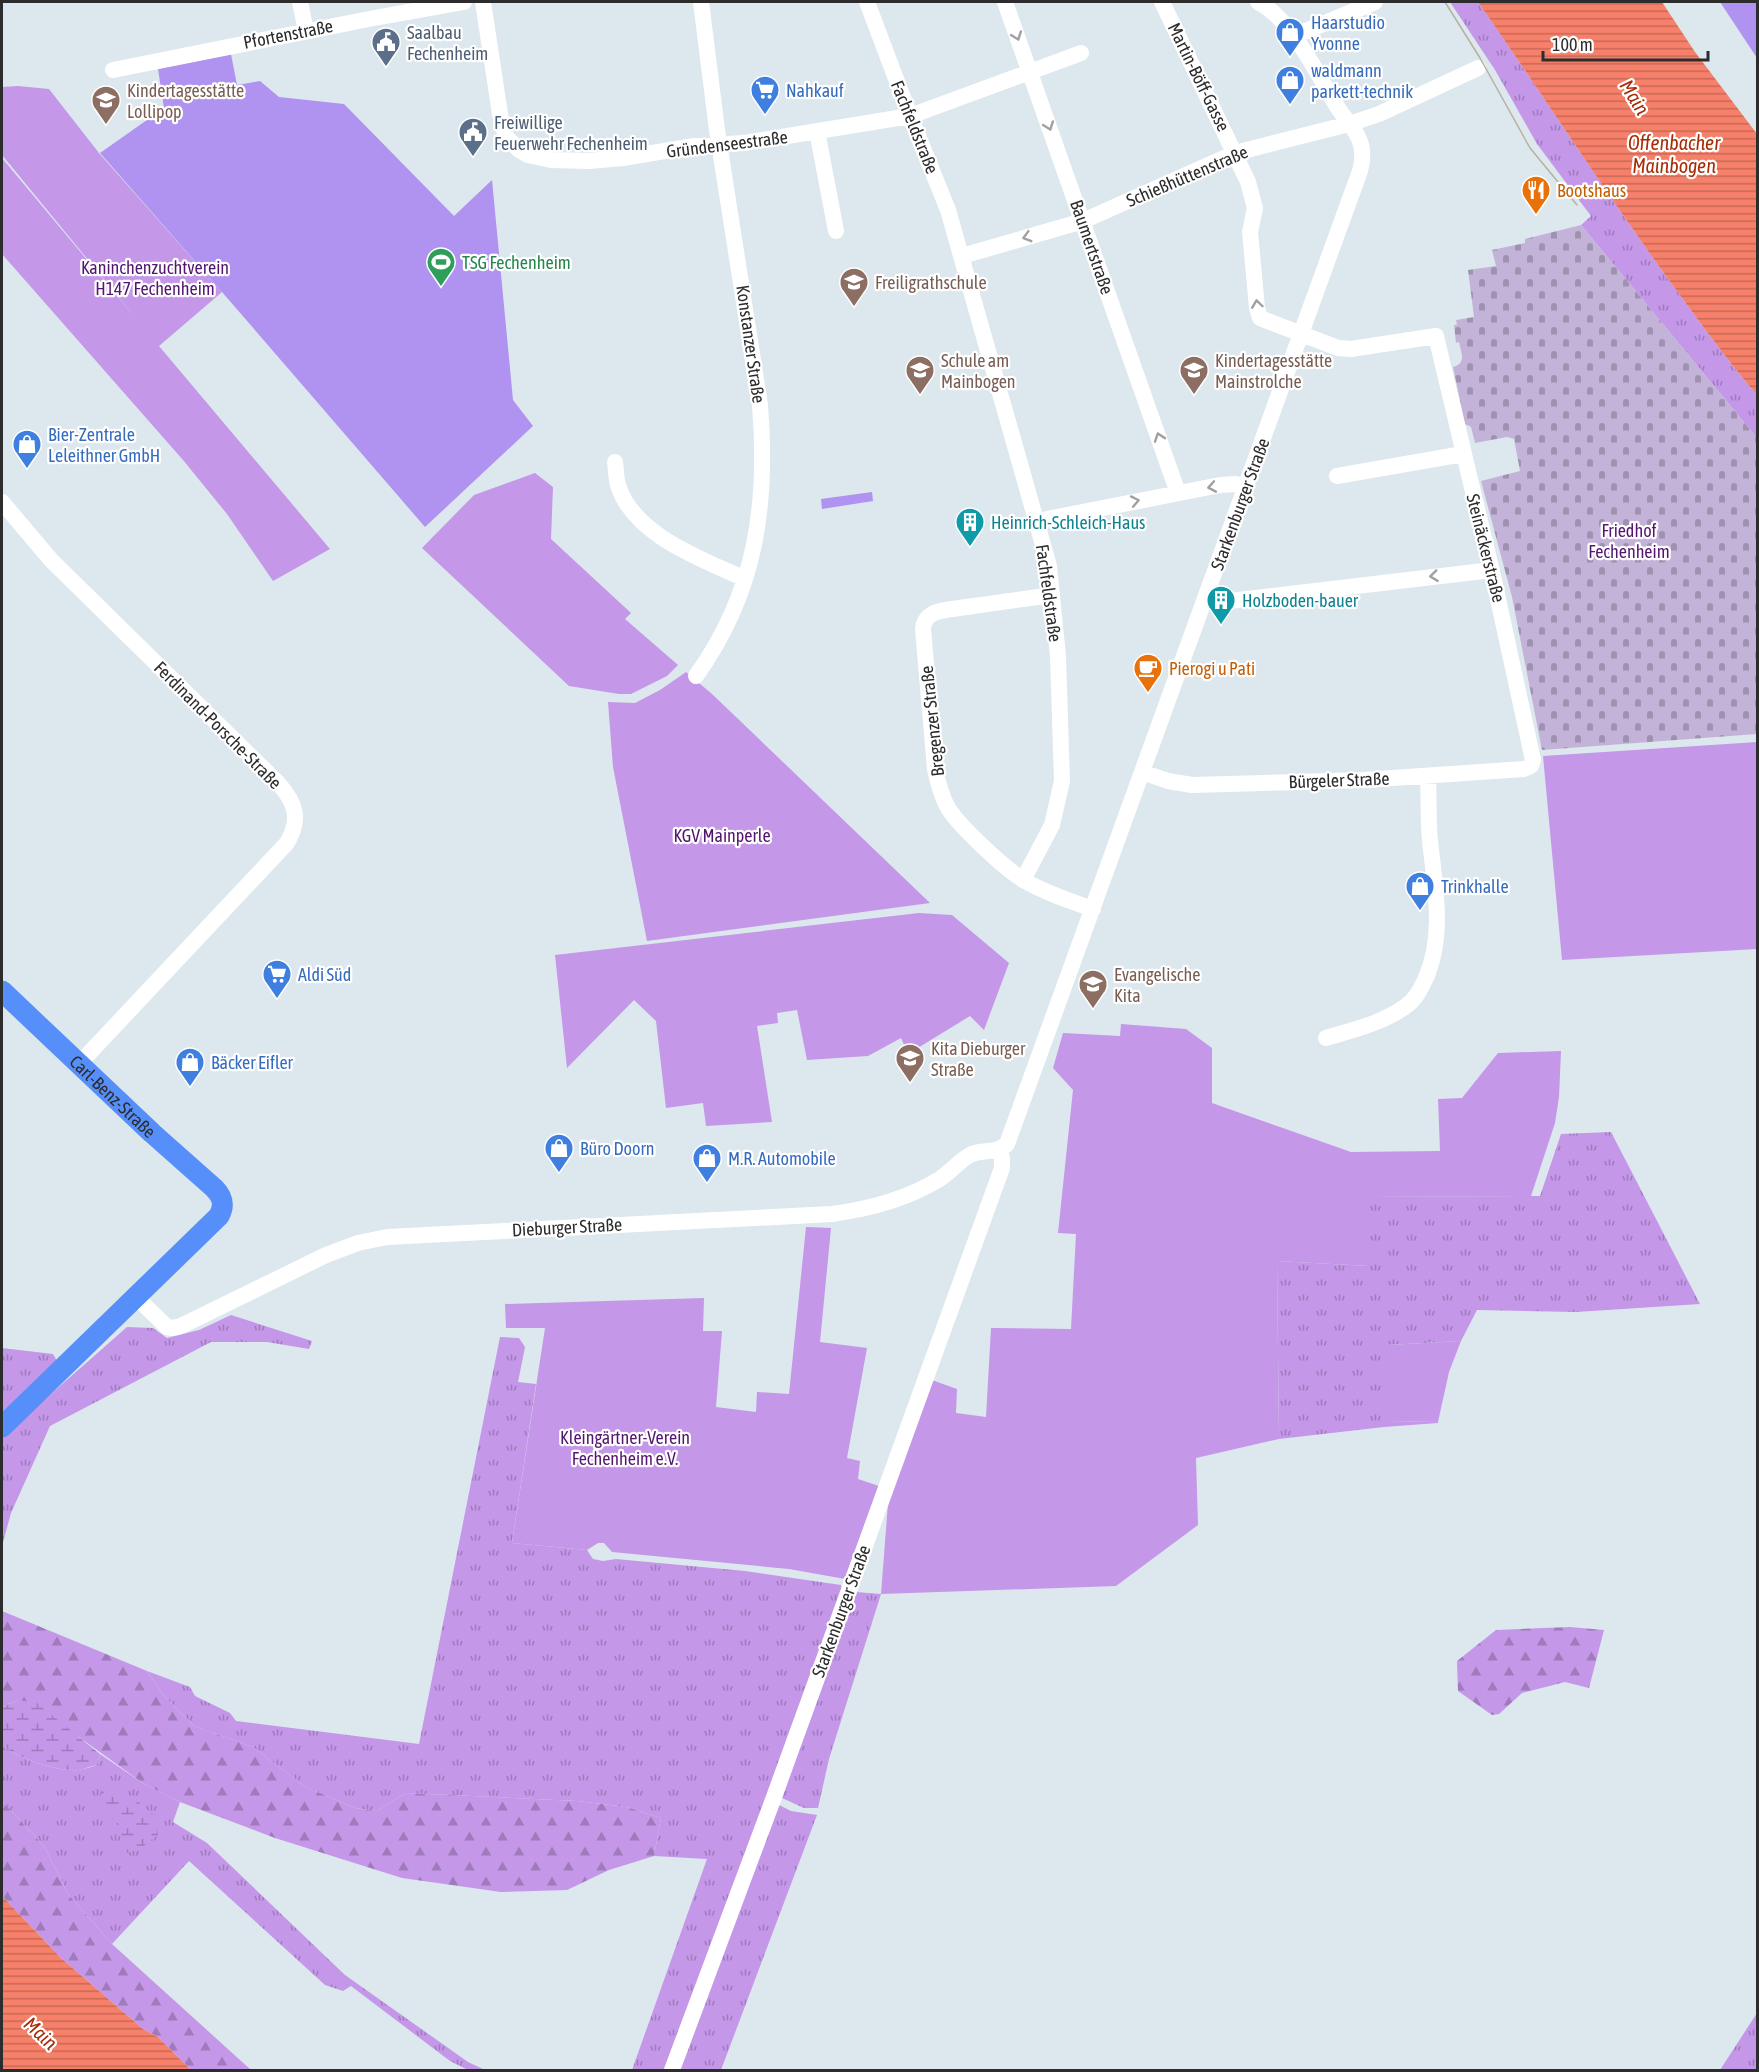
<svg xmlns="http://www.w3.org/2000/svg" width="1759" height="2072" font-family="'Asap Condensed',sans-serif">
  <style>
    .grass { fill: url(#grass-tufts) }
    .forest { fill: url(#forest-firs) }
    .wetland { fill: url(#wetland-marsh) }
    .cemetery { fill: url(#cemetery-stones) }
    .garden { fill: #c497e8 }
    .pitch { fill: #b092f0 }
    .water { fill: url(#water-rules) }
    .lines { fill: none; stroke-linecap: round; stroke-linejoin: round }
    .minor { stroke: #fff; stroke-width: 16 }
    .major { stroke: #578ffa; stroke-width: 21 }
    .tram { stroke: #b7b19f; stroke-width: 1.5 }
    .oneway { stroke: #a0a0a0 }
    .labels { text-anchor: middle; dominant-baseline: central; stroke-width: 4.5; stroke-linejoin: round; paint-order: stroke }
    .shop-label { font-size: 18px; fill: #366cbe; stroke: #fff; text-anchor: start }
    .service-label { font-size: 18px; fill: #4e5e75; stroke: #fff; text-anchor: start }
    .street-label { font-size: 18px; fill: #2c2c2c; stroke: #fff }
    .education-label { font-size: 18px; fill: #785e54; stroke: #fff; text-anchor: start }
    .food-label { font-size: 18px; fill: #c56008; stroke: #fff; text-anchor: start }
    .leisure-label { font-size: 18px; fill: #27864d; stroke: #fff; text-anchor: start }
    .park-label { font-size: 18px; fill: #53166f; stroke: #fff }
    .culture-label { font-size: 18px; fill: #0d838f; stroke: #fff; text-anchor: start }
    .water-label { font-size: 20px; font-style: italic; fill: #a72b05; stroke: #fff }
  </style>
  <defs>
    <pattern id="grass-tufts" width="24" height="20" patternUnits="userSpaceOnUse" patternTransform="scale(1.5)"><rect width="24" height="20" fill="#c497e8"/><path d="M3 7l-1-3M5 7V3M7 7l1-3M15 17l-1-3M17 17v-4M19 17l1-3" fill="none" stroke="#9f7bbc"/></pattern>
    <pattern id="forest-firs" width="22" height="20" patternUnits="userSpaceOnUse" patternTransform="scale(1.5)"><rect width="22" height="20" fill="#c497e8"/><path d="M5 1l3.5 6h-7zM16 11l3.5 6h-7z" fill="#9f7bbc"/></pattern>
    <pattern id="wetland-marsh" width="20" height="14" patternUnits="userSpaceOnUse" patternTransform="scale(1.5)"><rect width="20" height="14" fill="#c497e8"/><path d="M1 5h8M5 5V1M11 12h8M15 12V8" fill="none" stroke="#9f7bbc"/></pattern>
    <pattern id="cemetery-stones" width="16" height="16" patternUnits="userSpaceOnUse" patternTransform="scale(1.5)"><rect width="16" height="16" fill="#c3b3d9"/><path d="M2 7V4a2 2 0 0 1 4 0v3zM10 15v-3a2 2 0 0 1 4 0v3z" fill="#9f92b0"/></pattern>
    <pattern id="water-rules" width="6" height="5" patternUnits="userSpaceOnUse" patternTransform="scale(1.5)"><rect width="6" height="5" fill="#f7806a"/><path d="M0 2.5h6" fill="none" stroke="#c86957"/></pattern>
  </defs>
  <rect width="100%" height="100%" fill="#dde7ee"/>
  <!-- grass -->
  <path class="grass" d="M1450,2H1478C1543,95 1604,191 1671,283C1699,321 1726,359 1757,395V438L1581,225L1591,216L1537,144L1495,70Z
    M1611,1132L1700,1304L1576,1312L1477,1310L1461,1341L1387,1345L1388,1421L1438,1422V1423L1384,1427L1279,1439L1277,1261L1369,1266V1197L1540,1196L1561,1134Z
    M231,1315L312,1341L309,1349L267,1342H211L50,1426L11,1513L2,1546V1437L127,1327L153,1328L167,1338L199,1330Z
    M500,1337L519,1338L525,1347L518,1382L536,1384L512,1543L587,1550L593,1559L603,1561L616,1559L745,1571L841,1585L842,1589L670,2070H632L707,1859L654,1856L661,1818L627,1807L577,1801L406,1793L377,1811L355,1808L304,1786L253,1747L194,1726L163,1695L147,1671L190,1687L195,1696L230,1713L236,1721L419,1744Z
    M2,1348L53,1354L57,1361L2,1413Z
    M856,1592L881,1594L829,1759L818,1808H804L782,1798L779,1791L849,1601L854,1602Z
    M2,1746C19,1758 57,1772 78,1770C84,1769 91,1767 97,1765L100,1754L144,1784L180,1802L173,1822L207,1843L345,1975L468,2062L485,2070H468L450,2061L351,1986L343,1991L325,1985L189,1861L112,1944L68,1894L44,1846L2,1801Z
    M775,1803L791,1811L817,1815L721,2070H678Z
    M1757,2013V2070H1720Z"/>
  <!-- forest -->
  <path class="forest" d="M2,1611L147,1671L163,1695L194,1726L253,1747L304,1786L355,1808L377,1811L406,1793L577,1801L627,1807L661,1818L654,1856L609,1870L567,1890L501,1892L402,1878L275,1838L180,1802L144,1784L79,1737L18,1700L2,1707Z
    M1570,1627L1604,1630L1589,1688L1565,1682L1522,1693L1499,1714L1492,1715L1458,1691L1457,1661L1496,1630Z
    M2,1801L44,1846L68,1894L112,1944L251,2070H191L158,2037L143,2029L61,1958L2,1896Z"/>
  <!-- wetland -->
  <path class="wetland" d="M18,1700L37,1703L100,1754L97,1765C91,1766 84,1769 78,1770C57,1772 19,1758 2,1746V1707Z
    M109,1789L136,1800L154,1815L158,1835L141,1848L128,1853L121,1847L120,1829L100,1799L102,1791Z"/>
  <!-- cemetery -->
  <path class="cemetery" d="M1581,225L1757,438V734L1542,750L1512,597L1481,481L1520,471L1514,439L1507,437L1475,443L1471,427L1465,424L1453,367C1467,363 1461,353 1459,342L1456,343L1454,325H1457L1456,320L1474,317L1468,270L1496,266L1492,250L1525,243V239Z"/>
  <!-- garden -->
  <path class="garden" d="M18,86L49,89L99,153L222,292L159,346L330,549L273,581L227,514L183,460L2,254V158L139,322L2,155V87Z
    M535,473L553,487L551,539L631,613L625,619L678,665L667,676L631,694H619L569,686L422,548L474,495Z
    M686,672L712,694L930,903L647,941L613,767L608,702L635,703L660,690Z
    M1757,742V949L1562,960L1543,756Z
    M919,913L952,915L1009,963L984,1030L970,1016L908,1054L901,1038L868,1056L807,1060L797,1010L777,1013L778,1023L757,1026L772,1122L706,1126L703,1103L666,1108L656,1021L634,1000L567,1068L555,955Z
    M1121,1024L1186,1029L1212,1048V1103L1351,1152L1440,1151L1438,1099L1462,1098L1498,1053L1561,1051L1559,1097L1555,1123L1531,1196L1369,1197V1266L1277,1261L1279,1439L1196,1458L1198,1525L1116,1586L881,1594L889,1490L929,1379L957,1389L956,1413L986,1417L991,1328L1071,1329L1076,1234L1058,1233L1073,1090L1053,1068L1063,1033L1120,1036Z
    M806,1227L831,1228L820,1342L867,1348L847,1458L860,1461L858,1479L879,1486L845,1579L789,1569L612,1552L604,1543H598L587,1550L512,1543L545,1328H506L505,1304L704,1298L703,1331H722L716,1407L756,1412L757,1392L789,1394Z
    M1461,1341L1449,1372L1438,1422L1388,1421L1385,1382L1387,1345Z"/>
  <!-- pitch -->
  <path class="pitch" d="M1720,2H1757V58Z
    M231,54L237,85L260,81L279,97L344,104L454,216L492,180L513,400L533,426L425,527L222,292L100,153L164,108L158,69Z
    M872,492L873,501L822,509L821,499Z"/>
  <!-- water -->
  <path class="water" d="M1478,2H1662L1695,52L1757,134V395C1726,359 1699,321 1671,283C1604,191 1543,95 1478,2Z
    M2,1896L61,1958L143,2029L158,2037L191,2070H2Z"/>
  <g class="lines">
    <!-- minor -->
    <path class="minor" d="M300,2L306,31
      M483,2L500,114L506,137L519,150L528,155L551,160L589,161L623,158L694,146L744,143L910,116L1081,53
      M867,2L910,116L948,210L1049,566L1058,656L1062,781L1052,825L1023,880
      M1005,2L1178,493
      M1294,36L1375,2
      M113,70L369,19L464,2
      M817,131L836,231
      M962,256L1083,221L1235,153L1349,124L1379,114L1478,68
      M615,462C616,469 616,478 618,485C633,535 702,559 745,579
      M1337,476L1463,454
      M2,502L51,560L278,783C296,803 301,819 287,843L79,1064
      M1037,521L1220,485L1236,484L1246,487
      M1052,595L945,610C933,612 924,616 923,629L935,769C938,783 941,796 948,808C960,827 1005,869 1025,881C1046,893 1070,901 1093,909
      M1206,600L1221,602L1492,570
      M696,676C756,592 768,506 760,405L717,130L701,2
      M1142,772L1168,781L1192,785L1363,780L1524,769L1531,766L1533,760L1493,576L1436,336L1351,349L1338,348L1260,318L1257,308L1250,232L1255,208L1248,182L1162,2
      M1326,1038C1353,1030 1383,1023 1406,1006C1415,1000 1420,990 1425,980C1445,936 1435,887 1430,841C1428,819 1429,798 1428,776
      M137,1298L167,1327L173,1328L181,1326L326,1255L358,1243L387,1237L832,1214C869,1209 905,1200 938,1180C950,1173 959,1160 972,1154C984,1149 996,1154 1007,1144L1360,171C1363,160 1364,150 1359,139C1354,127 1345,119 1338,108C1318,76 1292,19 1258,2
      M672,2070L774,1797L1002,1168V1159L1000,1149"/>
    <!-- major -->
    <path class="major" id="s1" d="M2,991L152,1133L214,1188C223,1197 225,1205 219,1216L2,1427"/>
    <!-- tram -->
    <path class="tram" d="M1445,2L1480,58L1530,148L1577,205"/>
  </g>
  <!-- one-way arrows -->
  <defs><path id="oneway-chevron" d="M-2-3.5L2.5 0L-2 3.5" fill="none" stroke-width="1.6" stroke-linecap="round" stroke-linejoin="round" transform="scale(1.5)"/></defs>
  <g class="oneway">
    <use href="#oneway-chevron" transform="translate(1017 36) rotate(70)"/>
    <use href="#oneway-chevron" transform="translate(1049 126) rotate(70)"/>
    <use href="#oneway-chevron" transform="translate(1027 237) rotate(164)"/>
    <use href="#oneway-chevron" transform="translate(1257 304) rotate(-98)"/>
    <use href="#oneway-chevron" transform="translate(1159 437) rotate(-109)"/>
    <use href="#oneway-chevron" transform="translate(1212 487) rotate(170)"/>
    <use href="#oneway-chevron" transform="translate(1135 501) rotate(-11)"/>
    <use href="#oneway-chevron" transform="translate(1434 576) rotate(173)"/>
  </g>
  <!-- icons -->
  <defs>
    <g id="shop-pin" transform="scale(1.5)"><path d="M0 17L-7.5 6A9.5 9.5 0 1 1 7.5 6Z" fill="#3f7fe0" stroke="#fff"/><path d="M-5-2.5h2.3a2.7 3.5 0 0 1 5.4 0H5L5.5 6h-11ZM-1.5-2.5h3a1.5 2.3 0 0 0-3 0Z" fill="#fff"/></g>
    <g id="civic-pin" transform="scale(1.5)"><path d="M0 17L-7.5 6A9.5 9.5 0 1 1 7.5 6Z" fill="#5c6f8a" stroke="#fff"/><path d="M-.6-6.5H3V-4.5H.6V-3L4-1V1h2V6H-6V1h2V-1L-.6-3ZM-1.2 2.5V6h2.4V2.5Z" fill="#fff"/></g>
    <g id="supermarket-pin" transform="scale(1.5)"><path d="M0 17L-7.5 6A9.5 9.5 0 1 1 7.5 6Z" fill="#3f7fe0" stroke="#fff"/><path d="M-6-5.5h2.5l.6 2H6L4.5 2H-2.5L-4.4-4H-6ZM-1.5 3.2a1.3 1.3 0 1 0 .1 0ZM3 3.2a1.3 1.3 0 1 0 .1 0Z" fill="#fff"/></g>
    <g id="school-pin" transform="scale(1.5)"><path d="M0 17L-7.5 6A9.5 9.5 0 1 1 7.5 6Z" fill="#8d6e63" stroke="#fff"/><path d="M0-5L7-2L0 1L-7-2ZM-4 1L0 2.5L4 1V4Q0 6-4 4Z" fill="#fff"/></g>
    <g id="restaurant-pin" transform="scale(1.5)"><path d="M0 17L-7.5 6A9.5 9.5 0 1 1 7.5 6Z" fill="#e8710a" stroke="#fff"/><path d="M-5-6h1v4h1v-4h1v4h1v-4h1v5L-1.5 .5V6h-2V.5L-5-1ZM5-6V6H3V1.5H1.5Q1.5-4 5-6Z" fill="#fff"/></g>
    <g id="stadium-pin" transform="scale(1.5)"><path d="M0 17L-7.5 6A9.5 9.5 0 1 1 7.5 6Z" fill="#2e9e5b" stroke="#fff"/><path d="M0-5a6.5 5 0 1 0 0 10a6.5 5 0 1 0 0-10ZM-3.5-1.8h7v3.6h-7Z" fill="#fff"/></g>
    <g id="building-pin" transform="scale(1.5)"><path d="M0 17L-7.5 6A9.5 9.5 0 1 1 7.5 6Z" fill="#0f9aa8" stroke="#fff"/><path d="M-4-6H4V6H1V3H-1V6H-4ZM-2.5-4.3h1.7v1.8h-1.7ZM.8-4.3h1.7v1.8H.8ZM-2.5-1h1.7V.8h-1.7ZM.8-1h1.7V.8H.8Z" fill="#fff"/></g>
    <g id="cafe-pin" transform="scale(1.5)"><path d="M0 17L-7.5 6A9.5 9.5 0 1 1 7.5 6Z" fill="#e8710a" stroke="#fff"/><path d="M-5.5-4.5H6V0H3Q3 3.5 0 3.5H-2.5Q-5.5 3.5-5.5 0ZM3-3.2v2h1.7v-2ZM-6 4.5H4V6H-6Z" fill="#fff"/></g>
  </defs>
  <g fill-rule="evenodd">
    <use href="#shop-pin" x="1290" y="32"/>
    <use href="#civic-pin" x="386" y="42"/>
    <use href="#shop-pin" x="1290" y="80"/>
    <use href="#supermarket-pin" x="765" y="90"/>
    <use href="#school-pin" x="106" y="100"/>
    <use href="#civic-pin" x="473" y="132"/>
    <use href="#restaurant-pin" x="1536" y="190"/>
    <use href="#stadium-pin" x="441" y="262"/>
    <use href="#school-pin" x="854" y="282"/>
    <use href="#school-pin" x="920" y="370"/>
    <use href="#school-pin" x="1194" y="370"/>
    <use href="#shop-pin" x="27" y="444"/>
    <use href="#building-pin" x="970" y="522"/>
    <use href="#building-pin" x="1221" y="600"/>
    <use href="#cafe-pin" x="1148" y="668"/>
    <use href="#shop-pin" x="1420" y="886"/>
    <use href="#supermarket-pin" x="277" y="974"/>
    <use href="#school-pin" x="1093" y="984"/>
    <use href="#school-pin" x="910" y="1058"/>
    <use href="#shop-pin" x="190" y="1062"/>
    <use href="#shop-pin" x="559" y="1148"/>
    <use href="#shop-pin" x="707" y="1158"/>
  </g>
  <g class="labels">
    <!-- shop labels -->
    <g class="shop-label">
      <text x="1311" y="22">Haarstudio<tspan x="1311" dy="21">Yvonne</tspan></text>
      <text x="1311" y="70">waldmann<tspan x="1311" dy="21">parkett-technik</tspan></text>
      <text x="786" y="90">Nahkauf</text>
      <text x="48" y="434">Bier-Zentrale<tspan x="48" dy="21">Leleithner GmbH</tspan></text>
      <text x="1441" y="886">Trinkhalle</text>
      <text x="298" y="974">Aldi Süd</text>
      <text x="211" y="1062">Bäcker Eifler</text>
      <text x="580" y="1148">Büro Doorn</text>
      <text x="728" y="1158">M.R. Automobile</text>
    </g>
    <!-- service labels -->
    <g class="service-label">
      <text x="407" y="32">Saalbau<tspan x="407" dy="21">Fechenheim</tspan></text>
      <text x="494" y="122">Freiwillige<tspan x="494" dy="21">Feuerwehr Fechenheim</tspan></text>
    </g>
    <!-- street labels -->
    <g class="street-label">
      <text transform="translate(288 34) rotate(-11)">Pfortenstraße</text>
      <text transform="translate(1199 77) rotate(64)">Martin-Böff-Gasse</text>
      <text transform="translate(915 127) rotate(68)">Fachfeldstraße</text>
      <text transform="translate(727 144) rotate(-7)">Gründenseestraße</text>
      <text transform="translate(1187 176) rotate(-23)">Schießhüttenstraße</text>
      <text transform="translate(1092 247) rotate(71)">Baumertstraße</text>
      <text transform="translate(751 344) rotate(82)">Konstanzer Straße</text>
      <text transform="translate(1240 504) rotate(-70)">Starkenburger Straße</text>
      <text transform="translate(1486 548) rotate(76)">Steinäckerstraße</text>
      <text transform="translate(1049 593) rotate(82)">Fachfeldstraße</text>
      <text transform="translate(932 721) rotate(-96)">Bregenzer Straße</text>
      <text transform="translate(218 725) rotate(45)">Ferdinand-Porsche-Straße</text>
      <text transform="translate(1339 780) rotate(-2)">Bürgeler Straße</text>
      <text stroke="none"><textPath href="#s1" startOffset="153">Carl-Benz-Straße</textPath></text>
      <text transform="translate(567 1227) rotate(-3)">Dieburger Straße</text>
      <text transform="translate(841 1611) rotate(-70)">Starkenburger Straße</text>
    </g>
    <!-- education labels -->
    <g class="education-label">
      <text x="127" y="90">Kindertagesstätte<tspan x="127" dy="21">Lollipop</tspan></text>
      <text x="875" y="282">Freiligrathschule</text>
      <text x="941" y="360">Schule am<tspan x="941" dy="21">Mainbogen</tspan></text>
      <text x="1215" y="360">Kindertagesstätte<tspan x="1215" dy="21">Mainstrolche</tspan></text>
      <text x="1114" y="974">Evangelische<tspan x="1114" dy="21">Kita</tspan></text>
      <text x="931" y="1048">Kita Dieburger<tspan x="931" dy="21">Straße</tspan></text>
    </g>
    <!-- food labels -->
    <g class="food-label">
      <text x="1557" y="190">Bootshaus</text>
      <text x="1169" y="668">Pierogi u Pati</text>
    </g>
    <!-- leisure labels -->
    <g class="leisure-label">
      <text x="462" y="262">TSG Fechenheim</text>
    </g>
    <!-- park labels -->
    <g class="park-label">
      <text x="155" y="267">Kaninchenzuchtverein<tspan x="155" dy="21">H147 Fechenheim</tspan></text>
      <text x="1629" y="530">Friedhof<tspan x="1629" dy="21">Fechenheim</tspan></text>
      <text x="722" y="835">KGV Mainperle</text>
      <text x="625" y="1437">Kleingärtner-Verein<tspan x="625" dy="21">Fechenheim e.V.</tspan></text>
    </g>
    <!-- culture labels -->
    <g class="culture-label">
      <text x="991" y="522">Heinrich-Schleich-Haus</text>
      <text x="1242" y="600">Holzboden-bauer</text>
    </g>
    <!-- water labels -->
    <g class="water-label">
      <text transform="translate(1635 97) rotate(58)">Main</text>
      <text x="1674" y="142">Offenbacher<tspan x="1674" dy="23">Mainbogen</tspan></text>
      <text transform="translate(41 2033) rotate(43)">Main</text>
    </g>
  </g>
  <!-- border -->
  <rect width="1759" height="2072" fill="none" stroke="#2c2c2c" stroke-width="6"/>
  <!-- scale -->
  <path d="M1543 51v9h165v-9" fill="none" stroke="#2c2c2c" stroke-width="3"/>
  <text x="1552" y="51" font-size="18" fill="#2c2c2c" stroke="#ffffff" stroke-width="4.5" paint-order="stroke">100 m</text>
</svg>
